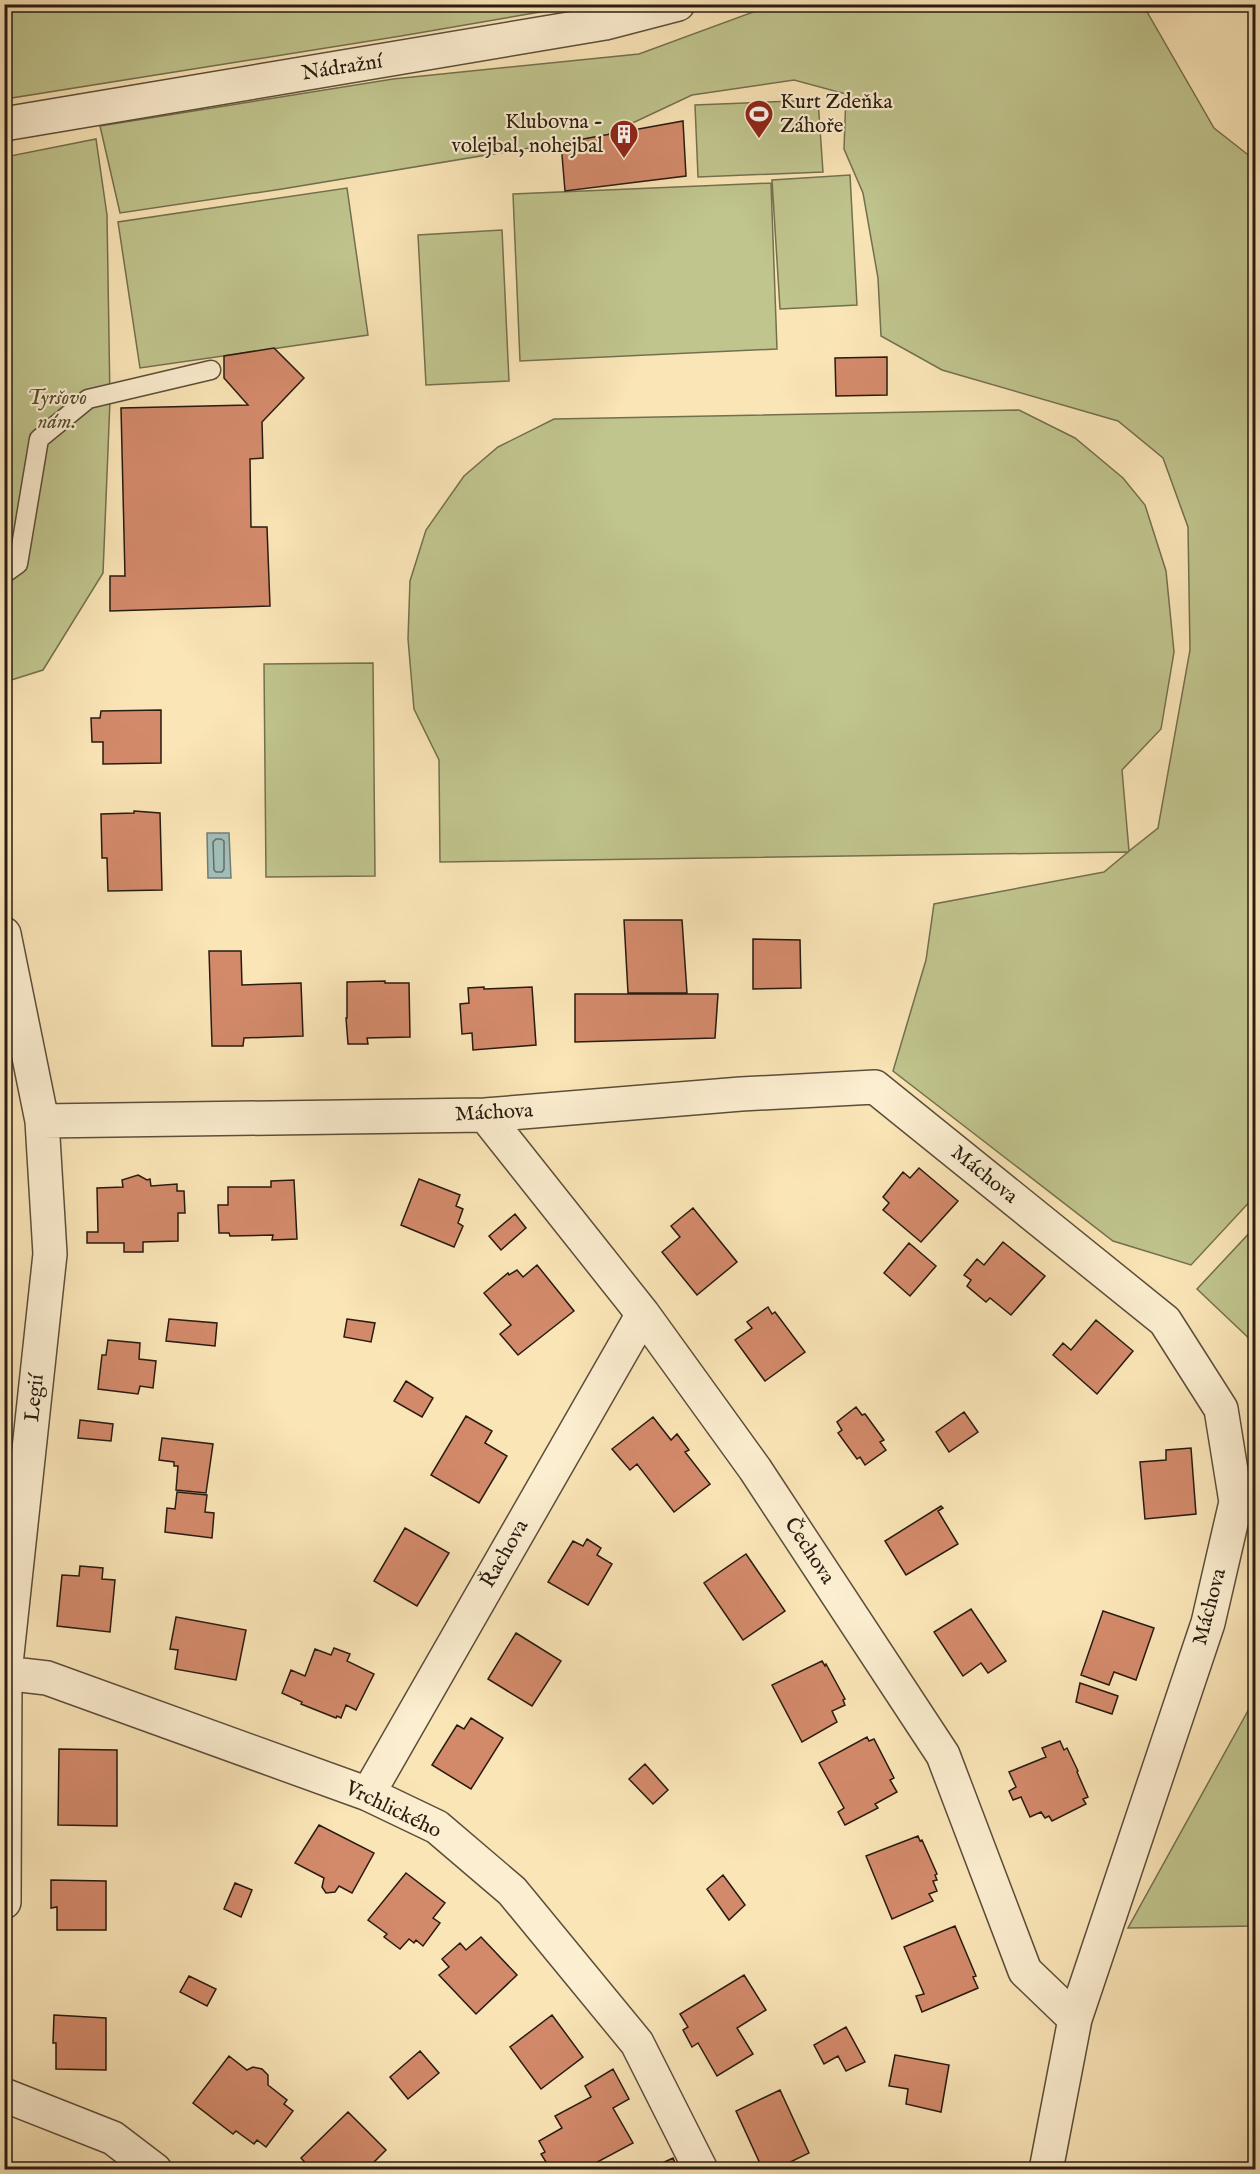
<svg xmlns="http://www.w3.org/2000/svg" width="1260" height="2174" font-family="'IM FELL English',serif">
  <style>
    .green { fill: #c0c48d; stroke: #74704e; stroke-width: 1.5 }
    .water { fill: #a2bdb8; stroke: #717c75; stroke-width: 1.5 }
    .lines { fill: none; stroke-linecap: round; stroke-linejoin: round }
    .shore { stroke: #656c64; stroke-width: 1.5 }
    .building { fill: #d38a6b; stroke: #281b10; stroke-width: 1.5 }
    .service-casing { stroke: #5c4e3a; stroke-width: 21 }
    .minor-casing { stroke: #5c4e3a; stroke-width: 36 }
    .tertiary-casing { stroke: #5c4e3a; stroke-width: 36 }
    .service { stroke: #fceed0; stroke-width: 18 }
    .minor { stroke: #fceed0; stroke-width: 33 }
    .tertiary { stroke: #fceed0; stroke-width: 33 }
    .labels { text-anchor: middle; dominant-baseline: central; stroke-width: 4.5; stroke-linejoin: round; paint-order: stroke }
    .street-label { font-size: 21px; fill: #281b10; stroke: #fceed0 }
    .poi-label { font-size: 21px; fill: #281b10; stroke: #fceed0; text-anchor: start }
    .park-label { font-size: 21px; font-style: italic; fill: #564e36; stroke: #fceed0 }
  </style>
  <rect width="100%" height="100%" fill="#fae5b7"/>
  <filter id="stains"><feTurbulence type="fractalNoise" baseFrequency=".00333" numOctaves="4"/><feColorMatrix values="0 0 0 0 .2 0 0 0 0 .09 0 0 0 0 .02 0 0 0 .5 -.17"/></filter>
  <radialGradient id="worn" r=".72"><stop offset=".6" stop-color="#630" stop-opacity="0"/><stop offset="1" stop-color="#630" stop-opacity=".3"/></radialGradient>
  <!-- green -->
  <path class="green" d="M51,4H581V5L401,36L5,99V5L33,7Z
    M772,5H1143L1214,128L1256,161L1255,1196L1191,1265L1113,1241L893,1071L926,960L934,904L1104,872L1128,852L440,862L439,760L414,709L408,639L410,581L426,530L464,476L498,447L554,419L1019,410L1075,438L1123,478L1145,505L1166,571L1174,652L1161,729L1122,770L1129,851L1158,828L1190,650L1188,527L1163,458L1118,421L942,370L881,336L878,278L863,193L844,149L846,94L794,80L692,95L607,135L282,189L120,213L100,126L393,79L639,54Z
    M818,100L823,172L698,177L695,105Z
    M96,139L107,215L110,400L103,573L43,670L5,682V157Z
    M850,175L857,305L780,309L772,180Z
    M771,183L777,349L520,361L513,194Z
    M347,188L368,335L140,368L118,222Z
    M502,230L509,381L426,385L418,235Z
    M373,663L375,876L266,877L264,664Z
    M1255,1227V1344L1197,1289Z
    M1255,1698V1926L1128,1928Z"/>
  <!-- water -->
  <path class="water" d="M207,833H229L231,878H208Z"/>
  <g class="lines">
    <!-- shore -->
    <path class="shore" d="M216,839H221L224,841V869L222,872H216L214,870L213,842Z"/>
  </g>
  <!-- building -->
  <path class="building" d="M683,121L686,176L565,191L561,143Z
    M274,348L304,378L262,422L263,458L250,459L251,527H267L270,606L110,611V576H125L121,408L248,405L224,378V356Z
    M887,357V395L836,396L835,358Z
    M161,710V763L103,764V742H92L91,718H100L101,711Z
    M134,811L160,813L162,890L108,891L107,858H102L101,814L134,813Z
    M624,920H682L687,993H628Z
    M753,939L800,940L801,988L753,989Z
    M209,951H241L242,985L301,983L303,1036L244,1038L243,1046H212Z
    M385,981V983H409L410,1037L367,1038L368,1044H348L346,1018H347V982Z
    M484,987V989L532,987L536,1045L473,1050L472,1033L462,1034L460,1004L469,1003L468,988Z
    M575,994H718L715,1038L575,1042Z
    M919,1168L958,1201L921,1242L883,1210L889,1203L883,1197L903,1172L910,1178Z
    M138,1175L147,1180L150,1179L151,1186L177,1184V1191H184L185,1213H178V1241L143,1242V1252H124V1243H87V1232H98L97,1188L123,1187L122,1180Z
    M419,1179L460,1195L456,1206L463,1209L458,1223L463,1226L454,1247L401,1225Z
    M294,1180L297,1239L272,1240L273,1235L230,1236L229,1233H219L218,1205H228V1187H271V1181Z
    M693,1208L737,1262L697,1295L662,1252L680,1237L671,1226Z
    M515,1214L526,1228L501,1250L489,1236Z
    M1003,1242L1045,1276L1011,1315L990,1298L986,1302L967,1286L971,1280L964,1275L977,1259L984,1265Z
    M909,1243L936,1266L910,1296L884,1273Z
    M537,1265L574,1311L518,1355L500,1334L511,1325L484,1293L508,1273L509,1275L517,1270L523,1277Z
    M768,1307L772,1314L775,1312L805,1352L765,1381L735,1340L752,1328L747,1322Z
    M169,1319L217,1323L215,1346L166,1341Z
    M347,1319L375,1323L371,1342L344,1337Z
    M1096,1320L1133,1351L1097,1394L1053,1355L1063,1343L1071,1350Z
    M108,1340L140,1343L139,1359L156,1361L153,1388L140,1386L138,1394L98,1389L102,1355H106Z
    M406,1381L433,1398L422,1417L394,1401Z
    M856,1407L862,1415L865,1414L884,1440L880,1442L886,1450L865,1465L860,1457L857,1459L838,1433L842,1430L837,1422Z
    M964,1412L978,1432L949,1452L936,1432Z
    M466,1416L492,1431L485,1443L507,1456L479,1503L431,1475Z
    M653,1417L671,1440L677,1434L689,1450L685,1452L710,1484L674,1512L637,1464L630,1470L612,1449Z
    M80,1420L113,1424L111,1441L78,1438Z
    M162,1438L213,1444L206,1493L176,1490L178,1466H174V1462L159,1460Z
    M1191,1448L1196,1514L1145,1519L1140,1462L1166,1460V1450Z
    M177,1492L207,1495L205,1512L214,1513L212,1538L165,1532L167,1508L175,1509Z
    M941,1506L943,1508L938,1511L958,1544L906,1575L885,1541Z
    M405,1528L449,1553L417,1606L374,1581Z
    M587,1539L601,1548L597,1555L612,1564L588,1605L548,1582L573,1541L583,1546Z
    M746,1554L785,1611L743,1640L704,1583Z
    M80,1566L103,1568L102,1579L115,1580L110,1632L57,1626L62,1575L79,1576Z
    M971,1609L1006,1661L988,1673L981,1663L963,1676L934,1632Z
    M1103,1611L1154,1628L1136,1680L1114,1672L1109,1685L1081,1675Z
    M176,1617L246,1630L236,1680L175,1669L178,1650L170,1649Z
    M516,1633L561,1661L532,1706L488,1679Z
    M334,1648L350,1654L347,1661L374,1674L356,1710L346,1705L341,1718L337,1716L336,1718L301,1704L302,1702L282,1693L291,1670L305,1676L315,1649L331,1655Z
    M822,1661L825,1666L826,1664L845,1699L843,1700L845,1705L832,1711L837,1722L802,1742L772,1685Z
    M1080,1683L1118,1696L1112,1714L1076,1702Z
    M471,1718L503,1738L471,1789L432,1765L457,1725L464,1729Z
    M867,1737L869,1741L874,1739L894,1778L890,1780L897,1792L875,1804L878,1808L845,1825L838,1812L844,1808L819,1763Z
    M1060,1741L1064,1750L1067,1748L1078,1771L1077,1772L1088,1797L1083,1799L1086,1804L1052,1821L1049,1816L1045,1818L1041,1812L1030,1817L1021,1797L1013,1800L1009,1791L1016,1787L1009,1772L1046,1757L1042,1748Z
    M59,1749L117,1750V1826L58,1825Z
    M645,1764L668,1790L653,1804L629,1779Z
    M319,1825L374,1853L352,1893L339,1886L335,1892L326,1893L322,1887L324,1878L295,1863Z
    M918,1836L920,1841L922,1840L937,1874L935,1875L937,1880L933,1881L937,1891L929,1894L933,1901L892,1919L866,1856Z
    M406,1873L445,1903L433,1918L440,1923L423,1946L416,1940L414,1943L409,1939L400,1949L384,1937L387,1934L368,1920Z
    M723,1875L745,1905L729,1920L707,1889Z
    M51,1880L106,1881V1930H57V1907L51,1908Z
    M235,1883L252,1890L241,1917L224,1909Z
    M955,1926L976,1976L973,1977L978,1988L922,2012L916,1996L924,1994L904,1947Z
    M481,1937L517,1975L476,2014L439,1975L449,1967L442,1959L460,1943L466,1950Z
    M744,1975L766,2010L737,2028L753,2054L717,2076L698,2043L692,2047L683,2030L688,2027L680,2014Z
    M189,1976L216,1989L207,2006L180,1992Z
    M54,2015L106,2018V2070L56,2069V2043H53Z
    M552,2015L583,2057L541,2089L510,2047Z
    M846,2027L865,2062L846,2071L838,2056L824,2064L814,2045Z
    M420,2051L439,2073L408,2099L390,2077Z
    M895,2055L949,2065L941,2112L906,2104L908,2089L889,2086Z
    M229,2056L247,2070L253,2067L262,2069L268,2075V2085L287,2100L284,2104L293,2111L266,2147L257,2140L254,2144L236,2131L233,2134L193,2103Z
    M613,2069L629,2099L613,2108L633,2143L588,2167L590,2170H551L541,2154L545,2152L539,2141L562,2128L555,2116L591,2097L585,2086Z
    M780,2090L809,2153L774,2170H763L736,2111Z
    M348,2112L386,2150L366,2170L362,2168L360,2170H312L301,2158Z
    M673,2158L678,2170H647Z"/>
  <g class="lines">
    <!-- service casing -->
    <g class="service-casing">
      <path id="service" d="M4,574L18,564L39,439L88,399L211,370"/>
    </g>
    <!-- minor casing -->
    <g class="minor-casing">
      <path id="minor" d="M4,934L42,1121L50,1254L5,1673L4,1902
        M485,1115L643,1314L755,1469L943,1755L1025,1971L1075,2019
        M42,1121L485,1115L741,1094L875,1087L1165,1321L1221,1409L1236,1502L1208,1623L1075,2019L1046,2170
        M4,1673L47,1678L368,1794L437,1827L512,1891L637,2043L701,2170
        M368,1794L643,1314
        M4,2095L113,2138L155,2170"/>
    </g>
    <!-- tertiary casing -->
    <g class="tertiary-casing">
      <path id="tertiary" d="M4,124L605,23L678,4"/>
    </g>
    <!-- service -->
    <use href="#service" class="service"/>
    <!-- minor -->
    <use href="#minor" class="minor"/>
    <!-- tertiary -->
    <use href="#tertiary" class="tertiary"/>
  </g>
  <!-- icons -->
  <defs>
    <g id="stadium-pin" transform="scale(1.5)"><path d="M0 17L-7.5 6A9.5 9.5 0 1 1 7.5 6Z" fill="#8f2418" stroke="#fceed0"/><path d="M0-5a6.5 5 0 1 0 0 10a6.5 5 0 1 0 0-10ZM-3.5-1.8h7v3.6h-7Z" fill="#fff"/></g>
    <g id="building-pin" transform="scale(1.5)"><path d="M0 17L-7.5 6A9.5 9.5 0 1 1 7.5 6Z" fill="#8f2418" stroke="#fceed0"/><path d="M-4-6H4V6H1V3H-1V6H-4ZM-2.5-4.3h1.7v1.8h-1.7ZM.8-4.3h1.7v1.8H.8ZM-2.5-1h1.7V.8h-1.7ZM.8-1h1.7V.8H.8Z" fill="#fff"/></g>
  </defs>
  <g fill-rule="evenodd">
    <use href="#stadium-pin" x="759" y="114"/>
    <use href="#building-pin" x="624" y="134"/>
  </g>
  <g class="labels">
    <!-- street labels -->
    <g class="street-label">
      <text transform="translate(342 68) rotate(-9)">Nádražní</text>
      <text transform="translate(494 1113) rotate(-3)">Máchova</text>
      <text transform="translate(984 1175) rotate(39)">Máchova</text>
      <text transform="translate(35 1398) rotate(-84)">Legií</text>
      <text transform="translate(809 1551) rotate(57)">Čechova</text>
      <text transform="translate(505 1554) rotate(-60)">Řachova</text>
      <text transform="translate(1210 1607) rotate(-75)">Máchova</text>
      <text transform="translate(393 1810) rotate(26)">Vrchlického</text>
    </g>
    <!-- poi labels -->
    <g class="poi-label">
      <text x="780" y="102">Kurt Zdeňka<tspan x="780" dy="24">Záhoře</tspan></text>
      <text x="603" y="122" text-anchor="end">Klubovna -<tspan x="603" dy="24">volejbal, nohejbal</tspan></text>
    </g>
    <!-- park labels -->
    <g class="park-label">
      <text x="57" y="398">Tyršovo<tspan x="57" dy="24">nám.</tspan></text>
    </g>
  </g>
  <!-- margin -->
  <rect width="1260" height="2174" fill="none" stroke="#fae5b7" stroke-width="24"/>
  <rect x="6" y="6" width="1248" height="2162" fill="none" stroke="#281b10" stroke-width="3"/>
  <rect x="12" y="12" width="1236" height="2150" fill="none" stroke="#281b10" stroke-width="1.5"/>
  <rect width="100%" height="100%" filter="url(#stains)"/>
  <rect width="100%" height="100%" fill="url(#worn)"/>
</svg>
